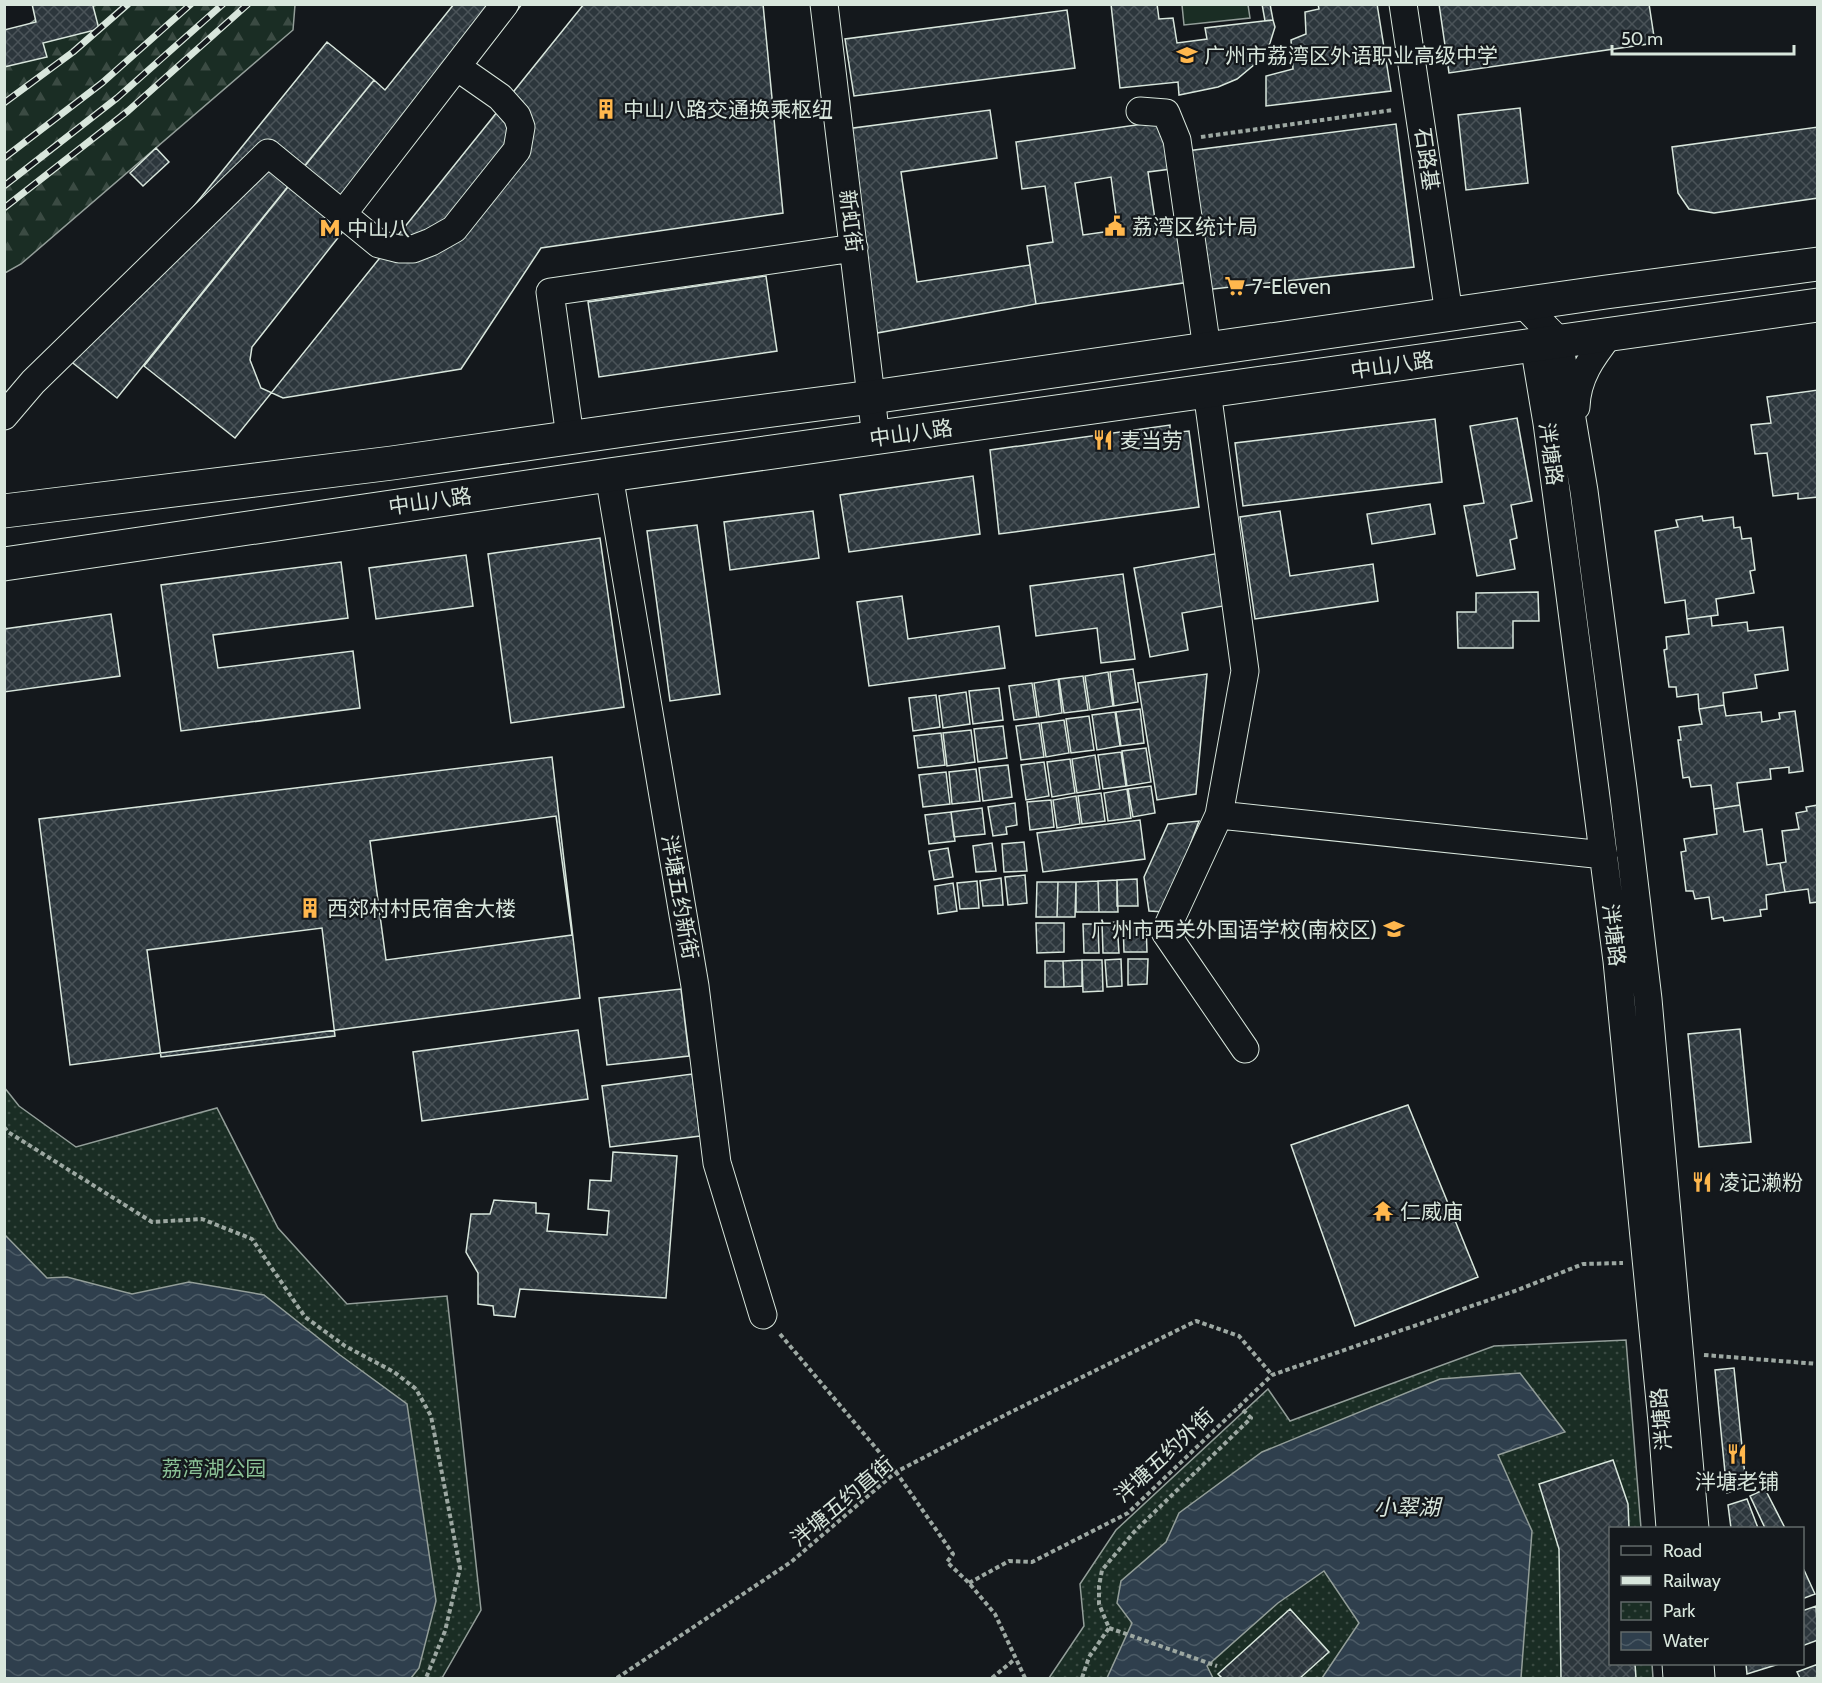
<svg xmlns="http://www.w3.org/2000/svg" width="1822" height="1683" font-family="Cabin,'Noto Sans SC',sans-serif">
  <style>
    .grass { fill: #1a2d24; stroke: #939e99; stroke-width: 1.5 }
    .forest { fill: url(#forest-firs); stroke: #939e99; stroke-width: 1.5 }
    .park { fill: url(#park-dots); stroke: #939e99; stroke-width: 1.5 }
    .water { fill: url(#water-waves); stroke: #939e99; stroke-width: 1.5 }
    .building { fill: url(#building-cross-hatch); stroke: #d8e6dc; stroke-width: 1.5; fill-rule: evenodd }
    .lines { fill: none; stroke-linecap: round; stroke-linejoin: round }
    .minor-casing { stroke: #d8e6dc; stroke-width: 29 }
    .major-casing { stroke: #d8e6dc; stroke-width: 35 }
    .path { stroke: #9da8a2; stroke-width: 4; stroke-dasharray: 4.5 3; stroke-linecap: butt }
    .minor { stroke: #14181c; stroke-width: 27 }
    .major { stroke: #14181c; stroke-width: 33 }
    .rail-casing { stroke: #d8e6dc; stroke-width: 7 }
    .rail { stroke: #14181c; stroke-width: 4.5; stroke-dasharray: 14; stroke-linecap: butt }
    .labels { text-anchor: middle; dominant-baseline: central; stroke-width: 4.5; stroke-linejoin: round; paint-order: stroke }
    .poi-label { font-size: 21px; fill: #d8e6dc; stroke: #14181c; text-anchor: start }
    .street-label { font-size: 21px; fill: #d8e6dc; stroke: #14181c }
    .park-label { font-size: 21px; fill: #8ac095; stroke: #14181c }
    .water-label { font-size: 22px; font-style: italic; fill: #d8e6dc; stroke: #14181c }
  </style>
  <defs>
    <pattern id="forest-firs" width="22" height="20" patternUnits="userSpaceOnUse" patternTransform="scale(1.5)"><rect width="22" height="20" fill="#1a2d24"/><path d="M5 1l3.5 6h-7zM16 11l3.5 6h-7z" fill="#3b4b43"/></pattern>
    <pattern id="park-dots" width="8" height="8" patternUnits="userSpaceOnUse" patternTransform="scale(1.5)"><rect width="8" height="8" fill="#1a2d24"/><path d="M2 2h.1M6 6h.1" fill="none" stroke="#3b4b43" stroke-width="1.8" stroke-linecap="round"/></pattern>
    <pattern id="water-waves" width="16" height="10" patternUnits="userSpaceOnUse" patternTransform="scale(1.5)"><rect width="16" height="10" fill="#2f3f4d"/><path d="M0 5q4-4 8 0t8 0" fill="none" stroke="#4c5b66"/></pattern>
    <pattern id="building-cross-hatch" width="8" height="8" patternUnits="userSpaceOnUse" patternTransform="scale(1.5)"><rect width="8" height="8" fill="#2c363c"/><path d="M0 0l8 8M0 8l8-8" fill="none" stroke="#4a5358"/></pattern>
  </defs>
  <rect width="100%" height="100%" fill="#14181c"/>
  <!-- grass -->
  <path class="grass" d="M1182,5H1248L1250,18L1184,25Z"/>
  <!-- forest -->
  <path class="forest" d="M54,5H295L293,30L21,264L5,273V43Z"/>
  <!-- park -->
  <path class="park" d="M4,1087L19,1106L76,1147L217,1108L278,1228L347,1304L447,1296L481,1610L442,1678H5Z
    M1626,1340L1641,1528H1610V1664H1652L1653,1678H1049L1084,1626L1080,1584L1116,1530L1268,1389L1290,1421L1494,1346Z"/>
  <!-- water -->
  <path class="water" d="M5,1235L47,1278L67,1277L132,1294L189,1282L264,1295L340,1355L407,1404L436,1601L419,1668L411,1678H5Z
    M1520,1373L1565,1432L1498,1455L1532,1531L1521,1678H1322L1359,1623L1324,1571L1278,1603L1207,1666L1213,1678H1107L1132,1623L1117,1603L1121,1581L1166,1542L1179,1513L1262,1452L1440,1379Z"/>
  <!-- building -->
  <path class="building" d="M32,4H101L93,6L99,29L43,43L47,57L4,67V30L36,22Z
    M454,4H584L235,438L144,366L374,80L385,90Z
    M522,4H763L783,213L541,248L461,369L283,398L261,388L250,360L252,347Z
    M1111,4H1157L1159,19L1173,18L1177,43L1207,39L1205,28L1273,20L1275,27L1270,43L1261,59L1237,79L1218,87L1179,95L1178,82L1120,88Z
    M1262,4H1270L1273,20L1265,21Z
    M1318,4H1377L1391,91L1266,106V76L1293,69L1291,40L1306,34L1305,12L1319,9Z
    M1439,4H1649L1655,43L1449,73Z
    M1067,10L1075,68L854,96L845,39Z
    M327,42L374,80L117,398L69,360Z
    M1520,108L1528,183L1466,190L1458,115Z
    M990,110L997,158L901,172L917,282L1030,265L1036,304L877,333L846,129Z
    M1164,121L1171,169L1148,172L1156,226L1181,222L1190,282L1036,304L1027,246L1053,242L1045,186L1022,189L1016,142ZM1111,177L1118,230L1083,235L1075,183Z
    M1396,124L1414,267L1204,290L1187,151Z
    M1818,127V198L1714,213L1689,209L1678,193L1672,147Z
    M156,148L169,162L143,186L130,173Z
    M766,276L777,351L599,377L588,302Z
    M1818,390V497L1798,499V493L1773,496L1767,453L1755,454L1751,425L1771,423L1767,397Z
    M1517,418L1532,501L1511,505L1517,538L1510,540L1515,569L1477,576L1464,506L1484,503L1470,426Z
    M1435,419L1442,482L1243,506L1235,443Z
    M1170,425V433L1189,431L1199,507L999,534L990,450Z
    M973,476L980,534L849,552L840,495Z
    M1430,504L1435,534L1372,544L1367,514Z
    M813,511L819,558L730,570L724,522Z
    M1280,511L1290,576L1373,564L1378,601L1255,619L1240,517Z
    M1702,516L1703,521L1733,517L1734,528L1740,527L1742,539L1751,538L1755,570L1750,571L1754,593L1716,599L1718,615L1687,619L1685,600L1665,603L1655,531L1678,527L1676,520Z
    M697,525L720,694L670,701L647,531Z
    M600,538L624,707L511,723L488,554Z
    M1220,553L1229,605L1182,613L1188,650L1150,657L1134,568Z
    M466,555L473,606L376,619L369,568Z
    M341,562L348,618L213,635L218,668L353,651L360,708L181,731L161,585Z
    M1123,574L1135,659L1101,663L1097,628L1036,636L1030,586Z
    M1538,592L1539,621H1513V648H1458L1457,612H1476V593Z
    M902,596L908,639L999,626L1005,668L869,686L857,602Z
    M111,614L120,676L4,692V629Z
    M1711,616L1712,626L1747,622L1748,631L1783,627L1788,670L1755,675L1757,688L1723,693L1724,705L1699,709L1698,694L1677,697L1676,687H1669L1664,650L1667,649L1666,637L1689,634L1687,619Z
    M1133,669L1138,702L1114,706L1110,672Z
    M1108,672L1113,706L1090,710L1085,676Z
    M1207,674L1196,794L1157,800L1138,683Z
    M1083,676L1088,710L1064,713L1059,679Z
    M1058,679L1062,713L1039,717L1034,683Z
    M1032,683L1037,717L1014,720L1009,686Z
    M999,688L1003,720L973,724L969,691Z
    M966,692L970,724L943,728L939,696Z
    M936,695L940,727L913,731L909,698Z
    M1724,705L1726,716L1761,712L1762,722L1780,719L1779,713L1795,711L1803,771L1789,773V767L1770,769L1771,779L1737,783L1740,805L1714,809L1711,785L1691,787L1689,777L1683,778L1678,740H1681L1679,727L1702,724L1699,709Z
    M1140,709L1144,743L1121,746L1116,712Z
    M1115,712L1120,746L1097,750L1092,715Z
    M1089,716L1094,750L1071,753L1066,719Z
    M1064,720L1069,753L1046,757L1041,723Z
    M1039,723L1044,757L1021,760L1016,726Z
    M1003,726L1007,758L978,762L974,729Z
    M971,730L975,762L947,766L943,733Z
    M941,733L945,765L918,768L914,736Z
    M1146,748L1151,782L1127,786L1122,751Z
    M1121,752L1126,786L1103,789L1098,755Z
    M1095,755L1100,789L1077,793L1072,759Z
    M552,757L580,998L70,1065L39,819Z
    M1070,759L1075,793L1052,797L1047,762Z
    M1044,762L1049,796L1026,800L1021,765Z
    M1008,765L1012,797L983,801L979,768Z
    M976,769L980,801L952,804L949,772Z
    M946,772L950,804L923,807L919,775Z
    M1151,786L1155,813L1133,817L1128,789Z
    M1127,789L1131,818L1108,821L1104,793Z
    M1101,793L1105,821L1082,824L1078,796Z
    M1076,796L1080,824L1057,828L1053,800Z
    M1051,800L1054,827L1030,830L1027,802Z
    M1015,803L1017,825L1006,827L1007,834L993,836L988,807Z
    M1740,805L1744,832L1762,829L1767,865L1780,863L1785,892L1766,895L1767,909L1760,910L1761,916L1724,921L1723,917L1712,919L1709,897L1695,899L1693,891H1686L1681,852L1686,851L1684,839L1717,834L1714,809Z
    M1818,805V902L1810,903L1808,889L1785,892L1780,863L1786,862L1782,831L1799,829L1796,813L1807,811L1806,807Z
    M982,808L985,834L954,837L951,812Z
    M951,812L955,841L929,844L925,815Z
    M556,816L572,935L386,960L370,841Z
    M1140,820L1145,859L1043,872L1037,833Z
    M1199,821L1165,912L1149,911L1144,877L1168,824Z
    M1024,842L1027,871L1004,872L1002,844Z
    M992,843L996,871L976,872L973,846Z
    M948,848L953,877L934,880L929,851Z
    M1025,875L1027,903L1008,905L1005,877Z
    M1001,878L1003,905L983,906L980,881Z
    M1137,879L1138,906H1117V880Z
    M1117,880L1118,912H1099L1098,881Z
    M977,881L979,908L960,909L957,883Z
    M1098,881L1099,912H1076V882Z
    M1037,882H1058L1057,917H1036Z
    M1058,882H1076L1075,917H1057Z
    M953,883L957,911L938,914L935,886Z
    M1117,922L1119,953H1103L1102,923Z
    M1146,922L1147,952H1124L1123,923Z
    M1036,923H1064V952L1037,953Z
    M1083,924H1098L1099,953H1084Z
    M322,928L335,1036L161,1057L147,950Z
    M1121,959L1122,986L1107,987L1105,960Z
    M1128,959H1148L1147,984L1128,985Z
    M1082,960V986L1064,987L1063,961Z
    M1082,960H1102L1103,991L1083,992Z
    M1045,961H1063L1064,987H1045Z
    M681,989L689,1056L607,1065L599,998Z
    M1740,1029L1751,1142L1699,1147L1688,1034Z
    M578,1030L588,1099L422,1121L413,1052Z
    M692,1074L700,1136L610,1147L602,1086Z
    M1408,1105L1478,1277L1355,1326L1291,1145Z
    M613,1152L677,1156L666,1298L520,1289L515,1317L494,1315L493,1306L478,1304V1273L466,1252L471,1214H490L494,1200L536,1203V1213L549,1214L547,1231L607,1235L609,1211L588,1209L590,1180L611,1181Z
    M1734,1368L1746,1486L1727,1493L1715,1370Z
    M1613,1460L1628,1504L1629,1528H1610V1664H1635L1636,1678H1561L1559,1549L1539,1484Z
    M1765,1489L1785,1528H1765L1750,1496Z
    M1747,1499L1758,1528H1731L1728,1505Z
    M1804,1570L1815,1594L1802,1599V1571Z
    M1816,1606L1818,1640L1802,1646V1611Z
    M1290,1609L1329,1652L1300,1678H1222L1218,1674Z
    M1746,1664H1779L1747,1674Z
    M1818,1664V1678H1800L1797,1672Z"/>
  <g class="lines">
    <!-- minor casing -->
    <g class="minor-casing">
      <path id="minor" d="M824,4L876,438
        M1403,4L1449,314
        M1140,111L1166,113L1177,140L1207,349
        M342,215L505,4
        M1523,304L1559,341L1584,491L1623,788L1648,999L1695,1528
        M1534,345L1547,423L1568,580L1617,961L1662,1422L1670,1528
        M1207,391L1245,671L1219,815L1165,932L1245,1049
        M1576,407C1577,377 1592,357 1610,334
        M4,416L33,382L268,153L379,244L399,249H413L431,242L454,229L517,150L521,127L517,116L500,97L457,67
        M570,437L550,292L854,248
        M609,475L695,986L717,1163L763,1315
        M1219,815L1604,855
        M1676,1664L1677,1678
        M1700,1664L1701,1678"/>
    </g>
    <!-- major casing -->
    <g class="major-casing">
      <path id="major" d="M4,511L392,463L666,424L872,397L1606,292L1818,264
        M4,564L609,475L1818,305"/>
    </g>
    <!-- path -->
    <path class="path" d="M1201,137L1393,110
      M4,1127L8,1132L152,1222L202,1219L252,1239L305,1317L345,1346L394,1372L416,1389L431,1416L460,1568L445,1631L426,1678
      M780,1334L896,1472L953,1554L947,1562L969,1583L995,1614L1025,1678
      M1704,1355L1818,1364
      M969,1583L1009,1561L1032,1562L1128,1513L1272,1375L1515,1291L1583,1264L1623,1263
      M1109,1628L1217,1666
      M617,1678L791,1562L896,1472L1009,1413L1196,1321L1239,1336L1272,1375
      M992,1678L1015,1659
      M1082,1678L1089,1657L1109,1628L1099,1604V1586L1102,1570L1134,1532L1251,1418L1239,1406"/>
    <!-- minor -->
    <use href="#minor" class="minor"/>
    <!-- major -->
    <use href="#major" class="major"/>
    <!-- rail casing -->
    <g class="rail-casing">
      <path id="rail" d="M4,103L73,52L128,4
        M4,158L102,83L191,4
        M4,186L117,98L223,4
        M4,208L128,111L248,4"/>
    </g>
    <!-- rail -->
    <use href="#rail" class="rail"/>
  </g>
  <!-- icons -->
  <defs>
    <g id="school-bare" transform="scale(1.62)"><path d="M0-5L7-2L0 1L-7-2ZM-4 1L0 2.5L4 1V4Q0 6-4 4Z" fill="#ffb74d" stroke="#14181c" stroke-width="2.5" paint-order="stroke"/></g>
    <g id="building-bare" transform="scale(1.62)"><path d="M-4-6H4V6H1V3H-1V6H-4ZM-2.5-4.3h1.7v1.8h-1.7ZM.8-4.3h1.7v1.8H.8ZM-2.5-1h1.7V.8h-1.7ZM.8-1h1.7V.8H.8Z" fill="#ffb74d" stroke="#14181c" stroke-width="2.5" paint-order="stroke"/></g>
    <g id="civic-bare" transform="scale(1.62)"><path d="M-.6-6.5H3V-4.5H.6V-3L4-1V1h2V6H-6V1h2V-1L-.6-3ZM-1.2 2.5V6h2.4V2.5Z" fill="#ffb74d" stroke="#14181c" stroke-width="2.5" paint-order="stroke"/></g>
    <g id="metro-bare" transform="scale(1.62)"><path d="M-5.5 5V-5H-3L0 0L3-5H5.5V5H3V-.5L0 4L-3-.5V5Z" fill="#ffb74d" stroke="#14181c" stroke-width="2.5" paint-order="stroke"/></g>
    <g id="supermarket-bare" transform="scale(1.62)"><path d="M-6-5.5h2.5l.6 2H6L4.5 2H-2.5L-4.4-4H-6ZM-1.5 3.2a1.3 1.3 0 1 0 .1 0ZM3 3.2a1.3 1.3 0 1 0 .1 0Z" fill="#ffb74d" stroke="#14181c" stroke-width="2.5" paint-order="stroke"/></g>
    <g id="restaurant-bare" transform="scale(1.62)"><path d="M-5-6h1v4h1v-4h1v4h1v-4h1v5L-1.5 .5V6h-2V.5L-5-1ZM5-6V6H3V1.5H1.5Q1.5-4 5-6Z" fill="#ffb74d" stroke="#14181c" stroke-width="2.5" paint-order="stroke"/></g>
    <g id="temple-bare" transform="scale(1.62)"><path d="M0-6L5-2H3V0L6.5 2.5H4V6H1.5V3h-3V6H-4V2.5H-6.5L-3 0V-2H-5Z" fill="#ffb74d" stroke="#14181c" stroke-width="2.5" paint-order="stroke"/></g>
  </defs>
  <g fill-rule="evenodd">
    <use href="#school-bare" x="1187" y="55"/>
    <use href="#building-bare" x="606" y="109"/>
    <use href="#civic-bare" x="1115" y="226"/>
    <use href="#metro-bare" x="330" y="228"/>
    <use href="#supermarket-bare" x="1235" y="286"/>
    <use href="#restaurant-bare" x="1103" y="440"/>
    <use href="#building-bare" x="310" y="908"/>
    <use href="#school-bare" x="1394" y="929"/>
    <use href="#restaurant-bare" x="1702" y="1182"/>
    <use href="#temple-bare" x="1383" y="1211"/>
    <use href="#restaurant-bare" x="1737" y="1454"/>
  </g>
  <g class="labels">
    <!-- poi labels -->
    <g class="poi-label">
      <text x="1204" y="55">广州市荔湾区外语职业高级中学</text>
      <text x="623" y="109">中山八路交通换乘枢纽</text>
      <text x="1132" y="226">荔湾区统计局</text>
      <text x="347" y="228">中山八</text>
      <text x="1252" y="286">7-Eleven</text>
      <text x="1120" y="440">麦当劳</text>
      <text x="327" y="908">西郊村村民宿舍大楼</text>
      <text x="1377" y="929" text-anchor="end">广州市西关外国语学校(南校区)</text>
      <text x="1719" y="1182">凌记濑粉</text>
      <text x="1400" y="1211">仁威庙</text>
      <text x="1737" y="1481" text-anchor="middle">泮塘老铺</text>
    </g>
    <!-- street labels -->
    <g class="street-label">
      <text transform="translate(1427 159) rotate(82)">石路基</text>
      <text transform="translate(851 221) rotate(83)">新虹街</text>
      <text transform="translate(1392 365) rotate(-8)">中山八路</text>
      <text transform="translate(911 433) rotate(-8)">中山八路</text>
      <text transform="translate(1551 454) rotate(82)">泮塘路</text>
      <text transform="translate(430 501) rotate(-8)">中山八路</text>
      <text transform="translate(680 897) rotate(80)">泮塘五约新街</text>
      <text transform="translate(1614 935) rotate(83)">泮塘路</text>
      <text transform="translate(1661 1419) rotate(-95)">泮塘路</text>
      <text transform="translate(1164 1455) rotate(-43)">泮塘五约外街</text>
      <text transform="translate(842 1501) rotate(-40)">泮塘五约直街</text>
    </g>
    <!-- park labels -->
    <g class="park-label">
      <text x="214" y="1468">荔湾湖公园</text>
    </g>
    <!-- water labels -->
    <g class="water-label">
      <text x="1407" y="1507">小翠湖</text>
    </g>
  </g>
  <!-- border -->
  <rect width="1822" height="1683" fill="none" stroke="#d8e6dc" stroke-width="12"/>
  <!-- legend -->
  <rect x="1609" y="1527" width="195" height="138" fill="#14181c" stroke="#626a69" stroke-width="1.5"/>
  <rect x="1621" y="1546" width="30" height="9" fill="#14181c" stroke="#626a69" stroke-width="1.5"/>
  <text x="1663" y="1557" font-size="18" fill="#d8e6dc">Road</text>
  <rect x="1621" y="1576" width="30" height="9" fill="#d8e6dc" stroke="#626a69" stroke-width="1.5"/>
  <text x="1663" y="1587" font-size="18" fill="#d8e6dc">Railway</text>
  <rect x="1621" y="1602" width="30" height="18" fill="url(#park-dots)" stroke="#626a69" stroke-width="1.5"/>
  <text x="1663" y="1617" font-size="18" fill="#d8e6dc">Park</text>
  <rect x="1621" y="1632" width="30" height="18" fill="url(#water-waves)" stroke="#626a69" stroke-width="1.5"/>
  <text x="1663" y="1647" font-size="18" fill="#d8e6dc">Water</text>
  <!-- scale -->
  <path d="M1612 45v9h182v-9" fill="none" stroke="#d8e6dc" stroke-width="3"/>
  <text x="1621" y="45" font-size="18" fill="#d8e6dc" stroke="#14181c" stroke-width="4.5" paint-order="stroke">50 m</text>
</svg>
